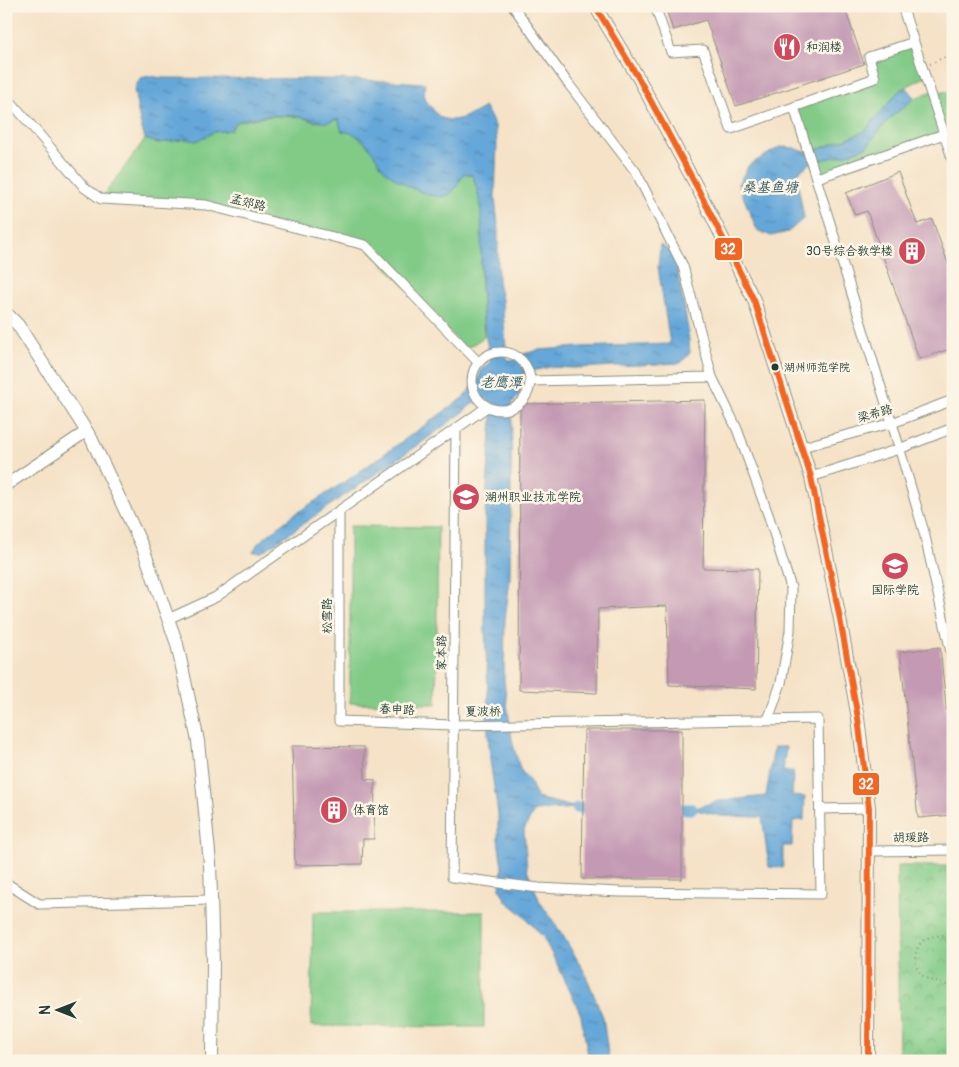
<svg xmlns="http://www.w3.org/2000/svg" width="959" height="1067" font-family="Pangolin,'LXGW WenKai TC',sans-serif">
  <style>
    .green { fill: #81cb87; stroke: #50845e }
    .park { fill: url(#park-crowns); stroke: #50845e }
    .water { fill: url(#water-ripples); stroke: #427286 }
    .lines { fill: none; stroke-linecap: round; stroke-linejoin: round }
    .canal { stroke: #65a7d9; stroke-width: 11 }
    .building { fill: #c399b3 }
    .minor-casing { stroke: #8a907e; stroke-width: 11 }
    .tertiary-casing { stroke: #8a907e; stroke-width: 13 }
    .secondary-casing { stroke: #8a907e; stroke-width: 14 }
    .path { stroke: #8a907e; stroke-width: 2; stroke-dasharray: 1 4; stroke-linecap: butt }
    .minor { stroke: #fff; stroke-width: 9 }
    .tertiary { stroke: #fff; stroke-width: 11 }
    .secondary { stroke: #fff; stroke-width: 12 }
    .bus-1-casing { stroke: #fcf5e5; stroke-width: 10 }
    .bus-1 { stroke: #f26522; stroke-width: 6 }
    .bus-dot { fill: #1f3d34; stroke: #fcf5e5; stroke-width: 2 }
    .labels { text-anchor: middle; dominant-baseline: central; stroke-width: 5; stroke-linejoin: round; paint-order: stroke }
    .bus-label { font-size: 11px; fill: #1f3d34; stroke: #fcf5e5; text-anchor: start }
    .poi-label { font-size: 12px; fill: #1f3d34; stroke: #fcf5e5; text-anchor: start }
    .street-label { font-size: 12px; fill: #1f3d34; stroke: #fcf5e5 }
    .water-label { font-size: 14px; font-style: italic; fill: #345d66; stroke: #fcf5e5 }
    .line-badge { stroke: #fcf5e5; stroke-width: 2 }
    .badge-label { font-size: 14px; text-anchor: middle; font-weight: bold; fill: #fff }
  </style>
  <defs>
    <pattern id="park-crowns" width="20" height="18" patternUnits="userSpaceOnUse" patternTransform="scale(1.25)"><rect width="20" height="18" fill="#81cb87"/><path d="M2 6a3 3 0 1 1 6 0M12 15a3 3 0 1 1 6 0" fill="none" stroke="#69a66f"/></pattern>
    <pattern id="water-ripples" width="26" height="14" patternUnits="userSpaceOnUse" patternTransform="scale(1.25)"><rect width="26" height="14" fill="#65a7d9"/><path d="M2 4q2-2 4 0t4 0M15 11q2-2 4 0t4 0" fill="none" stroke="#5389b1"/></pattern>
  </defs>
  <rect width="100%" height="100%" fill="#fcf5e5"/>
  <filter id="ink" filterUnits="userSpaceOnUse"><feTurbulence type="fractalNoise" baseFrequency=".02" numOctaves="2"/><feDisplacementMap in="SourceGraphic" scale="10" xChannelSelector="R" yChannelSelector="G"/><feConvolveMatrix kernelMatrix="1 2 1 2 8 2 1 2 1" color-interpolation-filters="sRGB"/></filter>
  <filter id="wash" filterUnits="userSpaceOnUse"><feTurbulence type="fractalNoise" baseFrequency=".0096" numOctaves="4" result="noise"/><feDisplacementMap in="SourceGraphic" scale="20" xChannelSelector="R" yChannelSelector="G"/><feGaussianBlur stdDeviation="1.12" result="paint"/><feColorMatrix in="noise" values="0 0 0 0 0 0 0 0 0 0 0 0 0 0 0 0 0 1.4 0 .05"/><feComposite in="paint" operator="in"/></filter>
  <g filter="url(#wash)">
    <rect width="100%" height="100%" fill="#f5e2c7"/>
    <!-- green -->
    <path class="green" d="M914,42L925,77L900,90L864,132L808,153L794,107L875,78L869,57Z
      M930,92H953V161L944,135L817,178L812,162L844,155L866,147L889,119L913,99Z
      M270,116L302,117L315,122L338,118L342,131L354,133L375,153L383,168L413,188L433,196L453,192L464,173L472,175C486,207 481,245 481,279C481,298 483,318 484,337L466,349L365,245L206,205L101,199L145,139L158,143L186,139L196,141L214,132L231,130L235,122Z
      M350,526L438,527L436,704L350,703Z
      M313,912H484V1027L311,1026Z"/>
    <!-- park -->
    <path class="park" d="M897,866H953V1061H899Z"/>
    <!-- water -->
    <path class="water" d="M150,76L162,78C250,79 337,77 425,83C423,93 424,100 432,108C434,111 437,115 440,117C455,125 472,114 485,107L495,126L497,142L495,198L498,226V282L502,300L507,359L512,361L523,354L539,350L580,347L670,344L658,267L660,245L674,253L688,329L690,353L681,363L574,368L550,367L523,373C524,386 522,393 512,403L510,579L505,620L504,681L512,740L520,769L531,783L537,798L577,808L534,811L524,830L527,869L540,902L562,934L584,971L603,1017L609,1061H589L581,1015L562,974L543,937L521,913L506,901L500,889L502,867L498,839V814L490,760L487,718L488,693L485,630V514L493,404L485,398L474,402L462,413L421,443L262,552H253L258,543L292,516L352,477L463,398L478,380L482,369L491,361C482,328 481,296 481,262C481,233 484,202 472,175L464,173C459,181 455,194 445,196C429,200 393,180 383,168C370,150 367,135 342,131L338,119C320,126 318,120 301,117C280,113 255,116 236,122L231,130L214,132L196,141L186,139L158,143L145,139L140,122L134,90L140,78Z
      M907,88L913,95V99L889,119L866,147L844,155L812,162L796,174L804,218L788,232L771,236L757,230L738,184L749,165L780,147L794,148L809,153L864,132L900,90Z
      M774,747H786L783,771H793L792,796L805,797L804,820L793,821L792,846H783V868L769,867L762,817L721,816L692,809L718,801L766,796Z"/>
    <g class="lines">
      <!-- canal -->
      <path class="canal" d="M577,808H581
        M685,809H692"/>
    </g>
    <g id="blocks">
      <!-- building -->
      <path class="building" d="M665,6H844L864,64L736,106L706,20L673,30Z
        M898,172L917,224L932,219L953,277V348L919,359L867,211L855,215L846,193Z
        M705,400L703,568L758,569L756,689L669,685L667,606L598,609L597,693L519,690L520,404Z
        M940,647L953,773V815L918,818L900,652Z
        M584,730H682V879H582Z
        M292,746L364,747L365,779L375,780L374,839H363L362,864L295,865Z"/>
    </g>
  </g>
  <g filter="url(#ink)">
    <use href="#blocks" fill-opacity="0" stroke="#8a907e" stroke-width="1"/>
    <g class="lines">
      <!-- minor casing -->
      <g class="minor-casing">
        <path id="minor" d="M513,6L567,82L636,172L683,266L712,377L737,429L769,517L791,588L790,631L781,683L768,720
          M655,6L671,52L703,50L731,129L794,107
          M902,6L953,161
          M6,7L7,6
          M914,42L869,57L875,78L794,107L892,423L924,532L953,661
          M6,96L85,188L101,199L206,205L365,245L478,362
          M817,178L944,134
          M472 381a29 29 0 1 1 58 0a29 29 0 1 1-58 0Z
          M530,381L712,377
          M802,447L892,423L953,400
          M811,477L899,449L953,428
          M339,511V721L453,725L818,719L821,894L619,892L539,888L452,877L456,429
          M168,619L216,597L487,407
          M820,809L869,808
          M870,851L953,850
          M6,883L39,904L211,900"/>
      </g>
      <!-- tertiary casing -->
      <g class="tertiary-casing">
        <path id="tertiary" d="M6,485L87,431"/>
      </g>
      <!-- secondary casing -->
      <g class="secondary-casing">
        <path id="secondary" d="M595,6L639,79L699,191L754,300L811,477L840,619L858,718L869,808L868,1061
          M6,313L18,325L91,438L143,548L177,644L198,741L210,863L213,963L212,1061"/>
      </g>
      <!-- path -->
      <path class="path" d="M930,64L953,53
        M953,933C944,937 935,934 926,939C914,945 912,964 921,974C927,981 942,983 951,986L953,988"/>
      <!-- minor -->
      <use href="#minor" class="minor"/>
      <!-- tertiary -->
      <use href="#tertiary" class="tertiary"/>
      <!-- secondary -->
      <use href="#secondary" class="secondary"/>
      <!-- bus-1 casing -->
      <g class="bus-1-casing">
        <path id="bus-1" d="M595,6L639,79L699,191L754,300L811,477L840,619L858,718L869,808L868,1061"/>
      </g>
      <!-- bus-1 -->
      <use href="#bus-1" class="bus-1"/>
    </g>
  </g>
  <!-- icons -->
  <defs>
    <g id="restaurant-disc" transform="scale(1.4375)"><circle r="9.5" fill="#d1495b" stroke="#fcf5e5"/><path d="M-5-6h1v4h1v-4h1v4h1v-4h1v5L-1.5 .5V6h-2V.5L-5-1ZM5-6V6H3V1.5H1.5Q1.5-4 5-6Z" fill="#fff"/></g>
    <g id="building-disc" transform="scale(1.4375)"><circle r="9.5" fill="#d1495b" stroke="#fcf5e5"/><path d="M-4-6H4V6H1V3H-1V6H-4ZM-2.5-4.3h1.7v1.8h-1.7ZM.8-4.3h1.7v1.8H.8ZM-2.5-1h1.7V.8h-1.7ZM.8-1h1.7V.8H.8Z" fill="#fff"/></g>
    <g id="university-disc" transform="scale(1.4375)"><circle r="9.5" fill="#d1495b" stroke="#fcf5e5"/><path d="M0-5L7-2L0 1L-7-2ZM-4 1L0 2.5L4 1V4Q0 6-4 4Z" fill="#fff"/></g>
  </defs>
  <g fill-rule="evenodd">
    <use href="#restaurant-disc" x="787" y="47"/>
    <use href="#building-disc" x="912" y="251"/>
    <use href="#university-disc" x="466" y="497"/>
    <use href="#university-disc" x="895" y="566"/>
    <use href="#building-disc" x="334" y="810"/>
  </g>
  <!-- markers -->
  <circle class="bus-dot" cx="775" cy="367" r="4.5"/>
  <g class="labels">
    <!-- bus labels -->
    <g class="bus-label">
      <text x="784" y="367">湖州师范学院</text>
    </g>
    <!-- poi labels -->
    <g class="poi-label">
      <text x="806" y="47">和润楼</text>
      <text x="893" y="251" text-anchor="end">30号综合教学楼</text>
      <text x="485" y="497">湖州职业技术学院</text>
      <text x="895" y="590" text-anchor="middle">国际学院</text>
      <text x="353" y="810">体育馆</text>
    </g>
    <!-- street labels -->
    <g class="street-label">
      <text transform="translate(248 203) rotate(14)">孟郊路</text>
      <text transform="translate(875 414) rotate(-16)">梁希路</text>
      <text transform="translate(327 616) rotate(-90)">松雪路</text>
      <text transform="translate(442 653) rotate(-89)">家本路</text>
      <text transform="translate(397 710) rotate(2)">春申路</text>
      <text transform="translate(483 712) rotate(-1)">夏波桥</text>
      <text transform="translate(911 838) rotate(-1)">胡瑗路</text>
    </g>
    <!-- water labels -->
    <g class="water-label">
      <text x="770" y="187">桑基鱼塘</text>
      <text x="501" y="382">老鹰潭</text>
    </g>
  </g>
  <g class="line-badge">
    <rect x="714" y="237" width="29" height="24" rx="5" fill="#f26522"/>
    <rect x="852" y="772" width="28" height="24" rx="5" fill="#f26522"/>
  </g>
  <g class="badge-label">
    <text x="728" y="254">32</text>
    <text x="866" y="789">32</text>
  </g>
  <!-- margin -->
  <rect width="959" height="1067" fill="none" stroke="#fcf5e5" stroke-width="25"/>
  <!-- north arrow -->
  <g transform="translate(58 1010) rotate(270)" stroke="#fcf5e5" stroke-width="4" paint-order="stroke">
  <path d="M0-4L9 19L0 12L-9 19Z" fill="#1f3d34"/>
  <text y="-8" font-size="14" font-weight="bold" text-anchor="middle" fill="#1f3d34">N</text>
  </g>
</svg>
